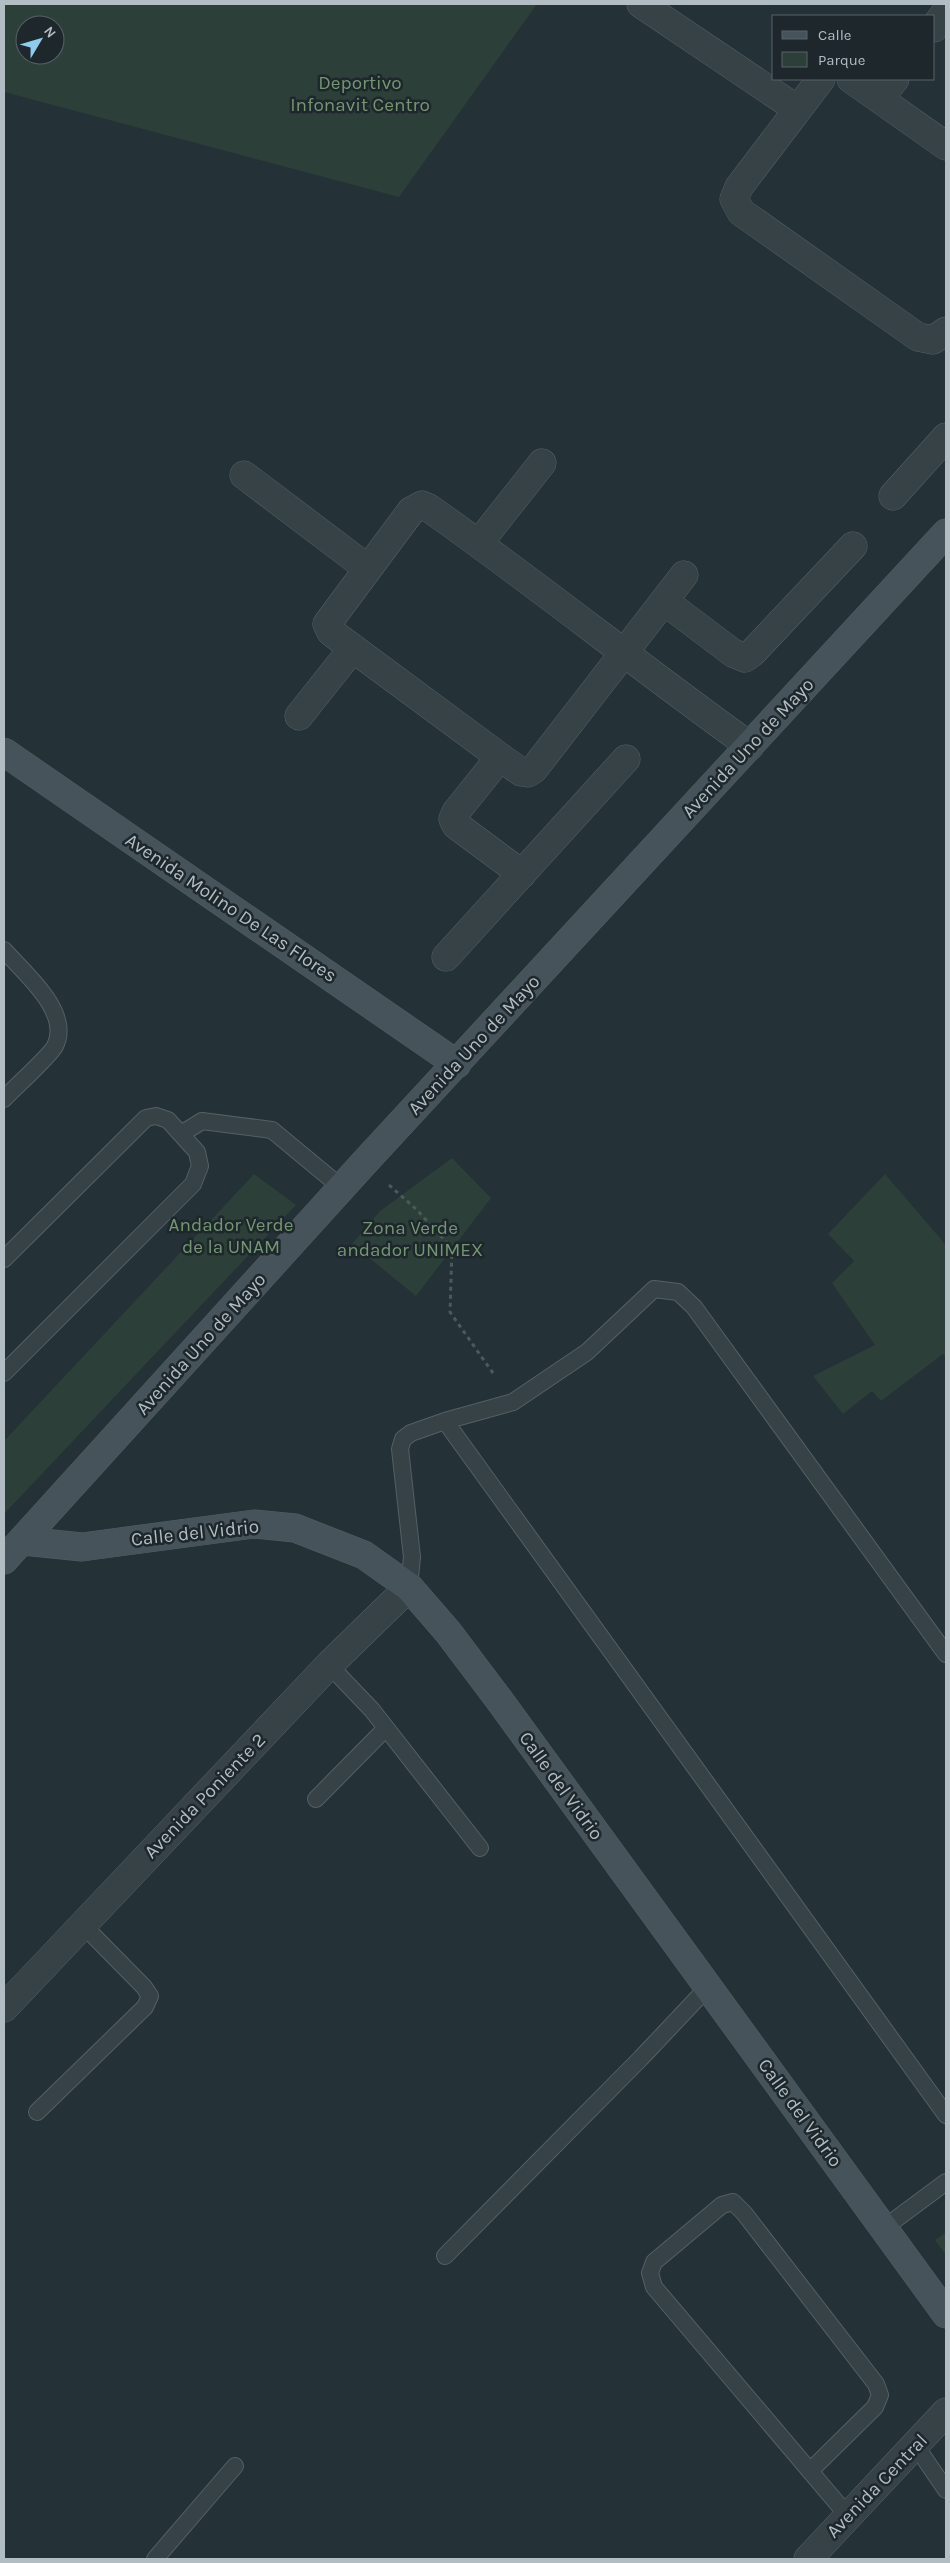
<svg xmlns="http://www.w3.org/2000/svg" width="950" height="2563" font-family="Karla,sans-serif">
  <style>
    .green { fill: #2c3f39; fill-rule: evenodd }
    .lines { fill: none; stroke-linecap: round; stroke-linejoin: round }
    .lane-casing { stroke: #556065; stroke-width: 18 }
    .street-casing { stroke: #556065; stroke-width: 29 }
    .secondary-casing { stroke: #556065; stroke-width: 29 }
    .path { stroke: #4a5b59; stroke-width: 3; stroke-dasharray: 4 4; stroke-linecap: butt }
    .lane { stroke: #374247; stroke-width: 16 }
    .street { stroke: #374247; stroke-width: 28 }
    .secondary { stroke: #46535a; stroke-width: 28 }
    .labels { text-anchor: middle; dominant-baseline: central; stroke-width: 5; stroke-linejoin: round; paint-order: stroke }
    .park-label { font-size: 19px; fill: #759673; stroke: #1d272c }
    .street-label { font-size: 19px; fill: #b2bdc3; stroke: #1d272c }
  </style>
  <rect width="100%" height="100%" fill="#243137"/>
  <!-- green -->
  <path class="green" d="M4,4H537L399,197L4,92ZM25,25H55V55H25Z
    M452,1158L491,1198L416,1296L352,1244L380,1211Z
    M254,1174L296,1205L4,1514V1441Z
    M885,1174L946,1245V1357L943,1354L881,1401L872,1391L843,1414L813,1376L875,1345L832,1283L854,1261L828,1234Z
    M946,2232V2255L935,2240Z"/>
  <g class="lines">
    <!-- lane casing -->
    <g class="lane-casing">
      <path id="lane" d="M4,950C24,973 72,1012 55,1046C51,1055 13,1089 4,1099
        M181,1134L202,1121L272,1130L342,1188
        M4,1259L146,1118L156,1116L168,1120L197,1152L200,1166L193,1184L4,1373
        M445,1421L946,2115
        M409,1587L412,1557L400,1449L403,1439L411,1433L445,1421L513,1402L587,1352L654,1289L678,1292L694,1307L946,1654
        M329,1665L372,1710L480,1848
        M316,1799L386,1728
        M37,2112L145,2007L150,1996L144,1987L82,1924
        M884,2228L946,2182
        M445,2256L641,2058L708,1987
        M916,2446L946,2490
        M810,2471L875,2407L880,2395L876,2384L744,2213L733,2202L722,2205L654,2262L650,2273L654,2287L848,2516
        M155,2559L235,2466"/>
    </g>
    <!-- street casing -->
    <g class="street-casing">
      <path id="street" d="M641,4L797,109
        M934,28L946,12
        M821,79L739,187L734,199L741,212L918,337L933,340L946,331
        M851,79L946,146
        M880,98L895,79
        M244,475L367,568
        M893,496L946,437
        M479,543L542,463
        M684,575L534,769L528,773L521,772L500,757L331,632L327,624L411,511L422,505L429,508C538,585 641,668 750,746
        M664,601L733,653L745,658L752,653L853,546
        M299,716L353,648
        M500,757L456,812L453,819L456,825L522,874
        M446,957L626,759
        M4,2008L329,1665L409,1587
        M808,2559L946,2412"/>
    </g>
    <!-- secondary casing -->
    <g class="secondary-casing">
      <path id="secondary" d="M4,752L457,1064
        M23,1541L82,1547L254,1524L295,1528L364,1555L409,1587L448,1632L500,1701L946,2314
        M4,1560L364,1163L946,533"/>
    </g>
    <!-- path -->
    <path class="path" d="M389,1185L416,1209L452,1248L450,1312L495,1376"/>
    <!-- lane -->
    <use href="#lane" class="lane"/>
    <!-- street -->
    <use href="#street" class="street"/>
    <!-- secondary -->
    <use href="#secondary" class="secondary"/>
  </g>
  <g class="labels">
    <!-- park labels -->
    <g class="park-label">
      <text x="360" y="83">Deportivo<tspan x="360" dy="22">Infonavit Centro</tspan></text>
      <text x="231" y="1225">Andador Verde<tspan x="231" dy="22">de la UNAM</tspan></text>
      <text x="410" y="1228">Zona Verde<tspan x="410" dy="22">andador UNIMEX</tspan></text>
    </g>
    <!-- street labels -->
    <g class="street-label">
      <text transform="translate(748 748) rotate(-47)">Avenida Uno de Mayo</text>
      <text transform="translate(231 908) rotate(34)">Avenida Molino De Las Flores</text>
      <text transform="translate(474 1045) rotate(-47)">Avenida Uno de Mayo</text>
      <text transform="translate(201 1344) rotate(-48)">Avenida Uno de Mayo</text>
      <text transform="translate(195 1533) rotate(-6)">Calle del Vidrio</text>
      <text transform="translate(561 1786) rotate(54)">Calle del Vidrio</text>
      <text transform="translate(205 1796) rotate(-46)">Avenida Poniente 2</text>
      <text transform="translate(800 2113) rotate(54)">Calle del Vidrio</text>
      <text transform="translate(877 2486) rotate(-46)">Avenida Central</text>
    </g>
  </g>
  <!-- border -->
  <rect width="950" height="2563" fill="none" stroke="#b2bdc3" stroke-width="10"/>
  <!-- legend -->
  <rect x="772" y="15" width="162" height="65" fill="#1d272c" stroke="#596368"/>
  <rect x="782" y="31" width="25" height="8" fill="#46535a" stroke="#596368"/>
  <text x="818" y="40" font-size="15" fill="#b2bdc3">Calle</text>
  <rect x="782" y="52" width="25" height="15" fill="#2c3f39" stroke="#596368"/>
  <text x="818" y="65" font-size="15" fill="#b2bdc3">Parque</text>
  <!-- north arrow -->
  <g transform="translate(40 40) rotate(52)"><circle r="24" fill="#1d272c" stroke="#596368"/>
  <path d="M0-4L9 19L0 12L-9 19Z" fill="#90cbeb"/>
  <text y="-8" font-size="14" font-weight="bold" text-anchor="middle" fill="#b2bdc3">N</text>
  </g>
</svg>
